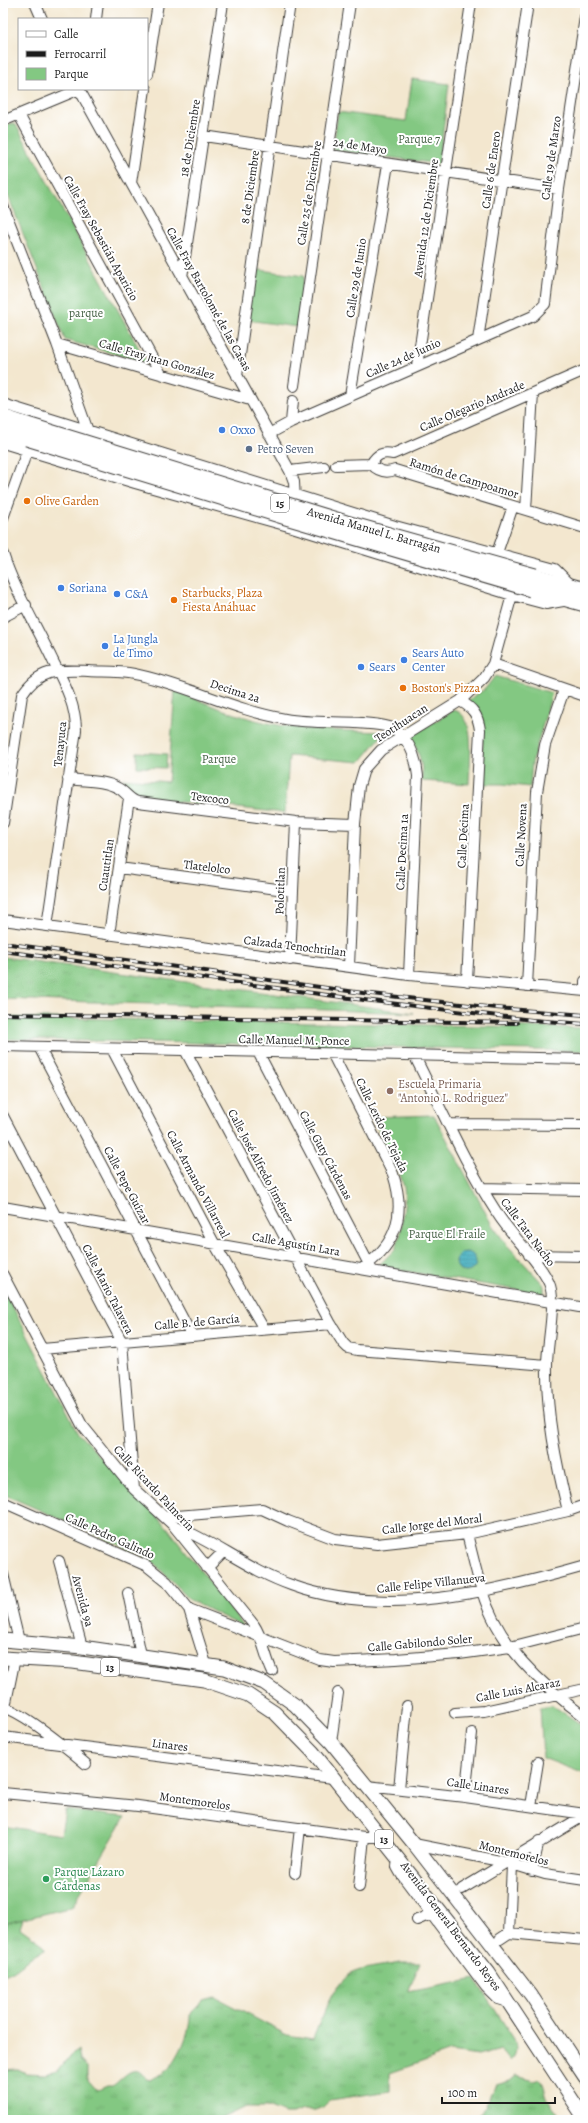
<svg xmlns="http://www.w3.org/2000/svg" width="588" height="2123" font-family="Alegreya,serif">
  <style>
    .grass { fill: url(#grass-tufts); stroke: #50724f }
    .park { fill: #83c882; stroke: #50724f }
    .water { fill: url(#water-rules); stroke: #2e646d }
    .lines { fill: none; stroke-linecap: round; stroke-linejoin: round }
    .minor-casing { stroke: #3c3a37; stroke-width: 12 }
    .major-casing { stroke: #3c3a37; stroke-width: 15 }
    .highway-casing { stroke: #3c3a37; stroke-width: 17 }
    .minor { stroke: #fff; stroke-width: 10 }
    .major { stroke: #fff; stroke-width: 13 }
    .highway { stroke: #fff; stroke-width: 15 }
    .rail-casing { stroke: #1c1c1c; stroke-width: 4 }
    .rail { stroke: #fff; stroke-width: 2.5; stroke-dasharray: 8; stroke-linecap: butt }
    .highway-bridge-casing { stroke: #3c3a37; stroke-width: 17; stroke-linecap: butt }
    .highway-bridge { stroke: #fff; stroke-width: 15 }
    .shop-dot { fill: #3f7fe0; stroke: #fff; stroke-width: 1.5 }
    .service-dot { fill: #5c6f8a; stroke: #fff; stroke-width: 1.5 }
    .food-dot { fill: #e8710a; stroke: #fff; stroke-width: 1.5 }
    .education-dot { fill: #8d6e63; stroke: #fff; stroke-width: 1.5 }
    .leisure-dot { fill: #2e9e5b; stroke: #fff; stroke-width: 1.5 }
    .labels { text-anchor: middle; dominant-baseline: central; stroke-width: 4; stroke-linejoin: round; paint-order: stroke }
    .shield { fill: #fff; stroke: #606060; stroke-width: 1 }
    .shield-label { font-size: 11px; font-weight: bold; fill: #1c1c1c }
    .street-label { font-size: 12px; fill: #1c1c1c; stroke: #fff }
    .park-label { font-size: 12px; fill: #456145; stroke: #fff }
    .shop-label { font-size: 12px; fill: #366cbe; stroke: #fff; text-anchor: start }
    .service-label { font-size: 12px; fill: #4e5e75; stroke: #fff; text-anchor: start }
    .food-label { font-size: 12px; fill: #c56008; stroke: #fff; text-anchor: start }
    .education-label { font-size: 12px; fill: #785e54; stroke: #fff; text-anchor: start }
    .leisure-label { font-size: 12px; fill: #27864d; stroke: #fff; text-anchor: start }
  </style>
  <defs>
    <pattern id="grass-tufts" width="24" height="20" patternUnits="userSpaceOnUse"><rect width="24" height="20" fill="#83c882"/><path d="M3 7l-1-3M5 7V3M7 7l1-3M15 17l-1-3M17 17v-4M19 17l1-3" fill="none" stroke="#71ab70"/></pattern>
    <pattern id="water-rules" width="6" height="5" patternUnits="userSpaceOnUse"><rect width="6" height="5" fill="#3fadbe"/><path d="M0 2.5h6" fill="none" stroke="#348c9a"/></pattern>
  </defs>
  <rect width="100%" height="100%" fill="#fff"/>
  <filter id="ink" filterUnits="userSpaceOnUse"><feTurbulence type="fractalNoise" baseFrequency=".025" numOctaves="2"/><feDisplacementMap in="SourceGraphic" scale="8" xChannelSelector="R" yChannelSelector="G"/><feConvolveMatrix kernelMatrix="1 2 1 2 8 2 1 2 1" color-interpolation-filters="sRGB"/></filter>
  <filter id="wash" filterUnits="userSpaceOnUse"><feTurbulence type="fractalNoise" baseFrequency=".012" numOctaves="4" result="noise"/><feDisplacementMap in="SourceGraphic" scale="16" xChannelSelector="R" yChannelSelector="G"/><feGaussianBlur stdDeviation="0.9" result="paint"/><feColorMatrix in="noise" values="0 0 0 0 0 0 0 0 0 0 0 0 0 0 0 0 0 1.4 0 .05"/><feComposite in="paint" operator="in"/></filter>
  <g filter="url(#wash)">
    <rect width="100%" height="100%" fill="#f3e7cf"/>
    <!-- grass -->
    <path class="grass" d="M3,957L414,1013L3,999Z
      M23,1919L20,1928L44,1945L45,1949C28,1955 20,1971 3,1975V1924Z
      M400,1963H420L408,1992L475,1979L514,2039C517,2048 517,2055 510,2061L501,2050L478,2056L450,2052L390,2073V2091L330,2100L323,2107L315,2110H304L292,2114H285L267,2107H246L219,2120H3V2070L18,2069L26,2073L46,2074L58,2071L70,2055L78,2050L80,2060L87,2068V2080L94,2088L98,2090L107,2086H112C120,2082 129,2066 140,2072C144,2075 144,2079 150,2080C155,2076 161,2075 166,2071C179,2059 191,2031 190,2014L204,2000L215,1997L287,2035L313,2039C320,2022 333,1983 349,1975C364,1967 384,1966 400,1963Z
      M516,2076L535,2081L540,2079C546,2086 544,2092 548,2100C552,2107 558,2113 563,2120H468L481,2112L496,2085L510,2081Z"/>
    <!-- park -->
    <path class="park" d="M412,79L449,84L439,164L333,150L338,112L406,121Z
      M13,123L16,125L147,363L65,340L3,183V126Z
      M253,269L304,276L297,327L247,320Z
      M495,676L552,693L532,763L530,787L502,784H481L483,731L468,706L470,699L485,689Z
      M175,690C205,703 235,716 268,723C304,731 344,730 381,732L380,738L360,762L289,756L285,813L134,797L123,778L168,782Z
      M454,710C478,716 469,765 469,784L422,781C423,764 419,750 409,737Z
      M137,752L167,754L166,768L137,767Z
      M3,1017L585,1028V1051L3,1039Z
      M434,1115L492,1225L507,1245L544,1285V1293L541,1294L382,1267L379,1265L395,1249L400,1236L405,1199L404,1187L400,1174L372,1117Z
      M3,1288L78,1433L167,1527L245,1628L190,1600L149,1558L3,1494Z
      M552,1705L585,1727V1774L543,1758L540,1707Z
      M65,1810L125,1817L72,1907L3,1924V1826L61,1835Z"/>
    <!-- water -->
    <path class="water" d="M456 1262a10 10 0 1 1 20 0a10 10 0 1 1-20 0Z"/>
  </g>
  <g filter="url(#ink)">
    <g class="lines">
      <!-- minor casing -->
      <g class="minor-casing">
        <path id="minor" d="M35,3L42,19
          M96,19L98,3
          M147,74L158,3
          M79,89L290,471L294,482L295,501
          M19,115L161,374
          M3,121L80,89
          M204,136L559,189
          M131,183L145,89
          M3,206L57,344L88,431
          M182,277L223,3
          M478,340L528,3
          M57,344L250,400
          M417,366L471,3
          M237,376L290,3
          M294,386L350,3
          M350,396L388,164
          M3,404L395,526L555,569L573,587
          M291,422L293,401
          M269,434L291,422L533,316L545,304L559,189L585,17
          M3,443L135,483L292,527L512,595L546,604L569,600
          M371,464C377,454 382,452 393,454L585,370
          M336,465L371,464C378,471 385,474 395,470L585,528
          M290,471L324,467
          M526,510L533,393
          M3,518L27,451
          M497,553L513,506
          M3,554C14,589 37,627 53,661C64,683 76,705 76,730L47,926
          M3,617L26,605
          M493,664L585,696
          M460,701C473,708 478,715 480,730L467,981
          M68,779C83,781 105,780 118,788C126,792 129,800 138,802L296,822L355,824
          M3,823L22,695C39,668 59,670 88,671C103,672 119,671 134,674C185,684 233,710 285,719C319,725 356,719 390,727C409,737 416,756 418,776L409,975
          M119,868L292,891
          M3,920L409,975L585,991
          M109,935L129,798
          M290,960L296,822
          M349,966L355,824L359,786L364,769L381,750L460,701L484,678L493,664L512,595
          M527,986L537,792L545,745L564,690
          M585,991V981
          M3,1046L585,1059
          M39,1047L192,1336
          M112,1049L214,1243L264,1329
          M185,1050L331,1324L343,1343L348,1348L357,1350L547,1365
          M258,1052L372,1270
          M332,1053L393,1174C406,1214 397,1243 364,1267
          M414,1055C441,1108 465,1164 497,1213C511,1236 539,1260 549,1283C557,1300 547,1344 547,1364C546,1414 556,1463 568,1511
          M3,1116L122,1342L134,1489
          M449,1124L585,1125
          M481,1188L585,1190
          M3,1207L585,1308
          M529,1255L585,1256
          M3,1275L82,1425L134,1489L173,1525L254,1625C263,1638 265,1656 272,1671
          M42,1349L331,1324
          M3,1502L147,1566L167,1582L189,1609L320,1660L334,1662L396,1659L459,1654L510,1647L585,1628
          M165,1517L262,1509L288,1521L335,1539L377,1544L467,1534L568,1511L585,1505
          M175,1526C215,1542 250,1571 291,1585C383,1619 494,1592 585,1566
          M467,1534C472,1553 476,1572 482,1591C498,1645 541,1685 585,1717
          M59,1561L82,1647
          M207,1568L223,1552
          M3,1574L19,1641
          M128,1593L141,1655
          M189,1609L206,1664
          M3,1707C25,1713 67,1748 86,1764
          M5,1707L15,1658
          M455,1713L484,1711L585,1689
          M3,1737L333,1778
          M331,1742L338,1693
          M367,1786L465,1797L585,1814
          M399,1789L407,1706
          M3,1793L138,1806L364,1837H382
          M465,1797L472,1733
          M531,1806L538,1762
          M414,1844L505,1862L545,1874L585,1880
          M398,1857L397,1867L401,1874L486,1987L498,1999L508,2002
          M532,1871L539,1841
          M295,1873L300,1828
          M359,1887L364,1837
          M462,1889L585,1815
          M417,1920L431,1914
          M509,1933L512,1865
          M500,1939L509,1933L585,1940"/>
      </g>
      <!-- major casing -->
      <g class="major-casing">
        <path id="major" d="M3,1640L82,1647L224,1668L264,1683L295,1705L331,1742L414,1844L531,1995L585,2077
          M3,1658L73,1662L204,1680L248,1695L275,1713L313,1752L489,1973L585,2119"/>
      </g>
      <!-- highway casing -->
      <g class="highway-casing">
        <path id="highway" d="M3,417L27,425
          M3,431L27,438
          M535,576L585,590
          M531,589L585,604"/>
      </g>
      <!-- minor -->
      <use href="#minor" class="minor"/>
      <!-- major -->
      <use href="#major" class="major"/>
      <!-- highway -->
      <use href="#highway" class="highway"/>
      <!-- rail casing -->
      <g class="rail-casing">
        <path id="rail" d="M3,943L363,993L496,1008L585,1015
          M3,951L364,1000L532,1020L585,1024
          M3,1014L517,1023"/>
      </g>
      <!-- rail -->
      <use href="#rail" class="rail"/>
      <!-- highway-bridge casing -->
      <g class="highway-bridge-casing">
        <path id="highway-bridge" d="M27,425L346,523L535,576
          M27,438L286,517L531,589"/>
      </g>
      <!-- highway-bridge -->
      <use href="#highway-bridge" class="highway-bridge"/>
    </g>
  </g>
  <!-- markers -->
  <g class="shop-dot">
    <circle cx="222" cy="430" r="4"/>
    <circle cx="61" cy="588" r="4"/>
    <circle cx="117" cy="594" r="4"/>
    <circle cx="105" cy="646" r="4"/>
    <circle cx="404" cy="660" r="4"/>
    <circle cx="361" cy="667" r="4"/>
  </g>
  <circle class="service-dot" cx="249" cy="449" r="4"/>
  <g class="food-dot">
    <circle cx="27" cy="501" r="4"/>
    <circle cx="174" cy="600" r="4"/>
    <circle cx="403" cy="688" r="4"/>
  </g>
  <circle class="education-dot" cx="390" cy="1091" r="4"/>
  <circle class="leisure-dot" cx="46" cy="1879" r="4"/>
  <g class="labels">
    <!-- shield labels -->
    <g class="shield">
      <rect x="271" y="494" width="18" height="18" rx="3"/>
      <rect x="101" y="1658" width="18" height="18" rx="3"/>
      <rect x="375" y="1830" width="18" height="18" rx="3"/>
    </g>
    <g class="shield-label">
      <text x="280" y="503">15</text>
      <text x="110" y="1667">13</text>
      <text x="384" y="1839">13</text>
    </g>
    <!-- street labels -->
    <g class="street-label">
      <text transform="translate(190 138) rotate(-81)">18 de Diciembre</text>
      <text transform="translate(360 146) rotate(9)">24 de Mayo</text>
      <text transform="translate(551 158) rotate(-82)">Calle 19 de Marzo</text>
      <text transform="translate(491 170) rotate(-82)">Calle 6 de Enero</text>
      <text transform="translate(250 187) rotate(-82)">8 de Diciembre</text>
      <text transform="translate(309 193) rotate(-81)">Calle 25 de Diciembre</text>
      <text transform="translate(426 218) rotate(-82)">Avenida 12 de Diciembre</text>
      <text transform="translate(101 238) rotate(61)">Calle Fray Sebastián Aparicio</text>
      <text transform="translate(356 278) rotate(-81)">Calle 29 de Junio</text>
      <text transform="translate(209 299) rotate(61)">Calle Fray Bartolomé de las Casas</text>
      <text transform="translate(403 358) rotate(-24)">Calle 24 de Junio</text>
      <text transform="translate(157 359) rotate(16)">Calle Fray Juan González</text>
      <text transform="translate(472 406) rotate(-23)">Calle Olegario Andrade</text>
      <text transform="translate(464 478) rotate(17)">Ramón de Campoamor</text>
      <text transform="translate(374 530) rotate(16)">Avenida Manuel L. Barragán</text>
      <text transform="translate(235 691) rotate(18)">Decima 2a</text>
      <text transform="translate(401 723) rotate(-33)">Teotihuacan</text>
      <text transform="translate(60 744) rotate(-84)">Tenayuca</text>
      <text transform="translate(210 798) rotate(7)">Texcoco</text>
      <text transform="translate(521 835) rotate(-87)">Calle Novena</text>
      <text transform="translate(463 836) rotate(-87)">Calle Décima</text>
      <text transform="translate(402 852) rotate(-87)">Calle Decima 1a</text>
      <text transform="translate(106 865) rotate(-82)">Cuautitlan</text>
      <text transform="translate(207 867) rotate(7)">Tlatelolco</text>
      <text transform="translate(280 891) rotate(-88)">Polotitlan</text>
      <text transform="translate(295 946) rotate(7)">Calzada Tenochtitlan</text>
      <text transform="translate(294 1040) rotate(1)">Calle Manuel M. Ponce</text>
      <text transform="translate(382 1125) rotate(64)">Calle Lerdo de Tejada</text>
      <text transform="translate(326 1155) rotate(62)">Calle Guty Cárdenas</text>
      <text transform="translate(261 1166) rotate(62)">Calle José Alfredo Jiménez</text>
      <text transform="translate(198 1184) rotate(62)">Calle Armando Villarreal</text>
      <text transform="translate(127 1185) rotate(62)">Calle Pepe Guízar</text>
      <text transform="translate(528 1232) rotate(53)">Calle Tata Nacho</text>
      <text transform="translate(296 1244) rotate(10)">Calle Agustín Lara</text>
      <text transform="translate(108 1289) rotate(63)">Calle Mario Talavera</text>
      <text transform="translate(197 1322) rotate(-5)">Calle B. de García</text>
      <text transform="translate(154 1488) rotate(47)">Calle Ricardo Palmerín</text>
      <text transform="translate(432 1524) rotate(-7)">Calle Jorge del Moral</text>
      <text transform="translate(110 1536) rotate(24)">Calle Pedro Galindo</text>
      <text transform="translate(431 1583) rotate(-6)">Calle Felipe Villanueva</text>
      <text transform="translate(83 1601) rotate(75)">Avenida 9a</text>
      <text transform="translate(420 1643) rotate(-5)">Calle Gabilondo Soler</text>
      <text transform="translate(518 1690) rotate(-11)">Calle Luis Alcaraz</text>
      <text transform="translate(170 1745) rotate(7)">Linares</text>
      <text transform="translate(478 1786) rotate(8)">Calle Linares</text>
      <text transform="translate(195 1801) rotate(8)">Montemorelos</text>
      <text transform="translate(514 1853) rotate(14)">Montemorelos</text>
      <text transform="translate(451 1926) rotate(53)">Avenida General Bernardo Reyes</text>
    </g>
    <!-- park labels -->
    <g class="park-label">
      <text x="419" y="139">Parque 7</text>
      <text x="86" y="313">parque</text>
      <text x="219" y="759">Parque</text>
      <text x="447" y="1234">Parque El Fraile</text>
    </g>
    <!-- shop labels -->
    <g class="shop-label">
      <text x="230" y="430">Oxxo</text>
      <text x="69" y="588">Soriana</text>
      <text x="125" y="594">C&amp;A</text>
      <text x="113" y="639">La Jungla<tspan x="113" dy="14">de Timo</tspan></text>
      <text x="412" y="653">Sears Auto<tspan x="412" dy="14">Center</tspan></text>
      <text x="369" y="667">Sears</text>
    </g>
    <!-- service labels -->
    <g class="service-label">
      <text x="257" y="449">Petro Seven</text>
    </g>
    <!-- food labels -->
    <g class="food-label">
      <text x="35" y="501">Olive Garden</text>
      <text x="182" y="593">Starbucks, Plaza<tspan x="182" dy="14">Fiesta Anáhuac</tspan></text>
      <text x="411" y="688">Boston's Pizza</text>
    </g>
    <!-- education labels -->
    <g class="education-label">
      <text x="398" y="1084">Escuela Primaria<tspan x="398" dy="14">"Antonio L. Rodriguez"</tspan></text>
    </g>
    <!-- leisure labels -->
    <g class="leisure-label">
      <text x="54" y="1872">Parque Lázaro<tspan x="54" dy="14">Cárdenas</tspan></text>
    </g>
  </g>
  <!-- margin -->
  <rect width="588" height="2123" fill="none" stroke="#fff" stroke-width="16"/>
  <!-- legend -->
  <rect x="18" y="18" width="130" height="72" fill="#ffffff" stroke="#a4a4a4"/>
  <rect x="26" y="31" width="20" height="6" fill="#ffffff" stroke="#a4a4a4"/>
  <text x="54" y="38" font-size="12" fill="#1c1c1c">Calle</text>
  <rect x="26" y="51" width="20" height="6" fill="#1c1c1c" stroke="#a4a4a4"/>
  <text x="54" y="58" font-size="12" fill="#1c1c1c">Ferrocarril</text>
  <rect x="26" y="68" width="20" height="12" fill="#83c882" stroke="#a4a4a4"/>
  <text x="54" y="78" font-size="12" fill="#1c1c1c">Parque</text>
  <!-- scale -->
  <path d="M442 2097v6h113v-6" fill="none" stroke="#1c1c1c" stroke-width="2"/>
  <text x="448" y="2097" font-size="12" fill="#1c1c1c" stroke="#ffffff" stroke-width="3" paint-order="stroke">100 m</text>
</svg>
